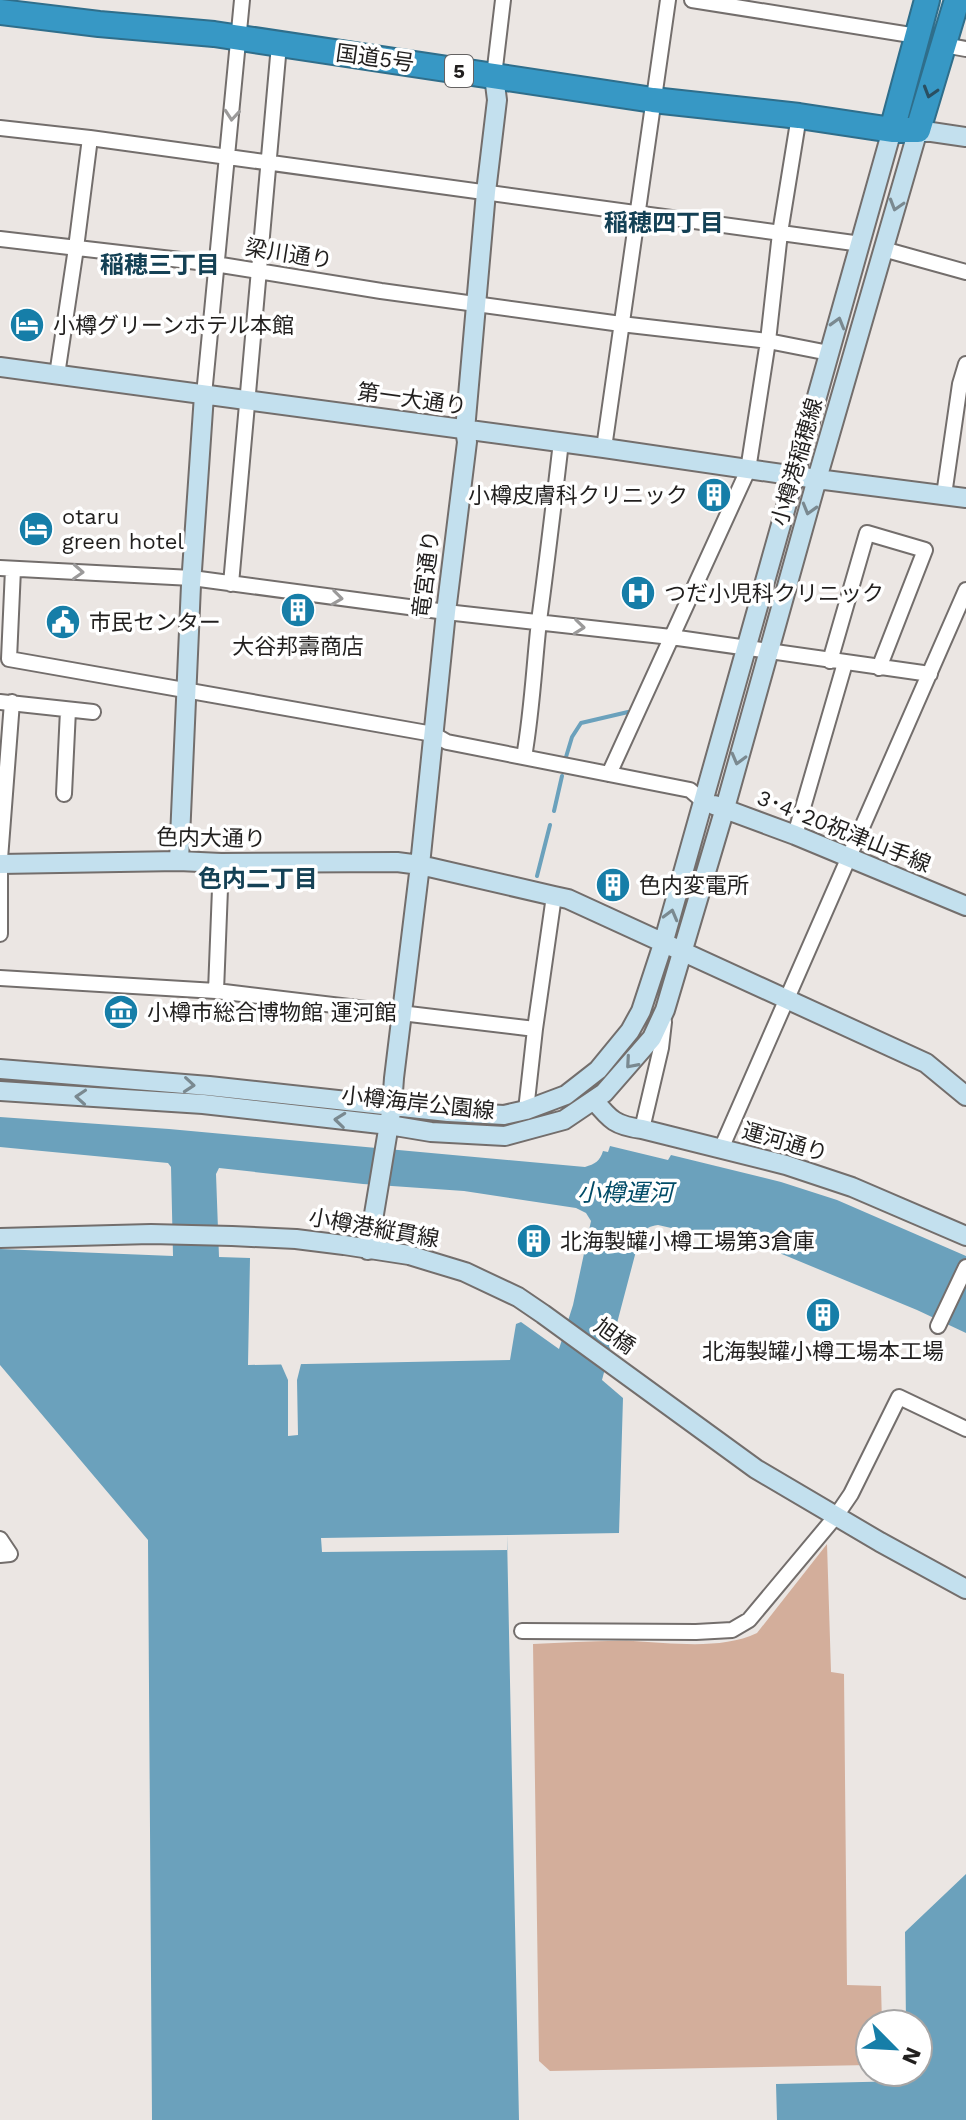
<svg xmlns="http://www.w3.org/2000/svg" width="966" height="2120" font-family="'Work Sans','Noto Sans JP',sans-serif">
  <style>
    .green { fill: #d3ae9b }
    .water { fill: #6ba1bc; fill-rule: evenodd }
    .pier { fill: #ebe6e3 }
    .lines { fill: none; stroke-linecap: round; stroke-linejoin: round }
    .stream { stroke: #6ba1bc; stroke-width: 4 }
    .street-casing { stroke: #736e6c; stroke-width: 18 }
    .secondary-casing { stroke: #736e6c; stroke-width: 22 }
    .highway-casing { stroke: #2f6e8b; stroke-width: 28 }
    .street { stroke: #fff; stroke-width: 14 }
    .secondary { stroke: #c3e0ee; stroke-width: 18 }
    .highway { stroke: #3798c5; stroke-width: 24 }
    .oneway { stroke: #2a4f61 }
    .oneway2 { stroke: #9b9a9a }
    .oneway3 { stroke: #7a8990 }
    .labels { text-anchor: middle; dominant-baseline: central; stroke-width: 7; stroke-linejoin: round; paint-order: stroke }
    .shield { fill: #fff; stroke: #646262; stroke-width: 2 }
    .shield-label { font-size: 20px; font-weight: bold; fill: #211f1e }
    .street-label { font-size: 22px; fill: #211f1e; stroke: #fff }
    .poi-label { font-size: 22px; fill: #211f1e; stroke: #fff; text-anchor: start }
    .neighbourhood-label { font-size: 24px; font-weight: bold; fill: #144155; stroke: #fff }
    .water-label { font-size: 24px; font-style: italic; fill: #004b67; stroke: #fff }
  </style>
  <rect width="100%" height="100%" fill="#ebe6e3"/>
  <!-- green -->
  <path class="green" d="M827,1544L831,1672L844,1674L847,1985L881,1986L882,2024H870V2065L550,2071L539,2061L533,1644C566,1643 600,1640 633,1641C672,1643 722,1650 757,1633Z"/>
  <!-- water -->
  <path class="water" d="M0,1117L169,1129L585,1167C595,1164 600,1161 603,1151L608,1152L610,1146L668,1160L671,1155L781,1182L837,1200L966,1256V1333L917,1310L777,1252L658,1225C649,1226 645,1229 640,1236L602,1380L623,1398L619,1533L507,1535L519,2120H152L148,1540L0,1365V1249L173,1256L171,1167L168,1163L0,1147ZM219,1168L363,1184L464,1191L576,1208L586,1213L591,1221L573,1305L559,1349L521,1322L516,1324L510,1360L248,1365L250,1258L219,1257L216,1174Z
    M966,1874V2120H777L776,2084L906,2081L907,2072H918V2024H906L905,1932Z"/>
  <!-- pier -->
  <path class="pier" d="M281,1364H301L297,1380L298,1435L288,1436V1380Z
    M507,1535V1550L322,1552L321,1538Z"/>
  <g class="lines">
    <!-- stream -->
    <path class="stream" d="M566,757L572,737L581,723L628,712
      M554,811L562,776
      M537,876L550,825"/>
    <!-- street casing -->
    <g class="street-casing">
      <path id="street" d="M692,0L917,36
        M944,45L966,49
        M494,76L503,0
        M0,128L90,138L861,244
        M0,239L215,264L381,291L621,324L768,341L829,353
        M883,249L966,272
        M57,375L76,248L90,138
        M204,395L242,0
        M604,448L668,0
        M944,495L960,384L966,364
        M0,568L192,578L446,612L671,637L930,674
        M13,569L9,659L433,734L447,742L690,790L704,802
        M231,584L279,45
        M830,661L867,533L925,550L879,668
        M0,702L93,712
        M524,757C532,712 534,667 539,621C547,562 554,502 561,442
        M609,774L748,470L768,341L780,233L799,116
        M64,794L68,710
        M795,835L845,663
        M0,859L12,702
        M0,865V934
        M0,978L216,991L535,1029
        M216,991L221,863
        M526,1110L535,1029L554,896
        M642,1129L661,1048L664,1022
        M721,1149L966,590
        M938,1326L966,1267
        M0,1539L10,1554L0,1555
        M522,1631L696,1632L732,1630L749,1620L836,1516L851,1494L899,1397L966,1429"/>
    </g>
    <!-- secondary casing -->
    <g class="secondary-casing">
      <path id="secondary" d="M0,367L604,448L817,479L966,498
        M714,805L795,835L966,906
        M179,861L191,585L204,395
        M0,864L179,861L221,863L397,862L420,865L554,896L568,899L926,1063L966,1096
        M0,1069L209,1086L448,1112L504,1115L526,1110L566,1095L598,1070L630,1031L641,1011L663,944L892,130
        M0,1091L203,1104L389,1125L431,1132L505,1136L564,1120L604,1093L652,1038L665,1010L725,808L817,479L918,130L966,137
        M594,1100C610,1120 616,1126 642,1129L786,1165L852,1187L966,1236
        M0,1238L151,1234L232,1236L296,1239L344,1245L409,1255L465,1272L518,1297L543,1314L756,1469L880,1542L966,1589
        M368,1250L392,1106L394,1078L420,865L446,612L467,442L465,430L486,192L497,100L494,76"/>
    </g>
    <!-- highway casing -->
    <g class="highway-casing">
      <path id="highway" d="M0,12L99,24L214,34L653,100L799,116L892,130H918L957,0
        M892,130L927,0"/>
    </g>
    <!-- street -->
    <use href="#street" class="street"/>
    <!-- secondary -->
    <use href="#secondary" class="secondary"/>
    <!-- highway -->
    <use href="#highway" class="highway"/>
  </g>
  <!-- one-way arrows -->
  <defs><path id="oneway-chevron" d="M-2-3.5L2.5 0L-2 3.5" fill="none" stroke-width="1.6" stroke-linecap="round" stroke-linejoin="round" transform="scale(2)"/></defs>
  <use class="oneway" href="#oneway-chevron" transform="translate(930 92) rotate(107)"/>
  <g class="oneway2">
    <use href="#oneway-chevron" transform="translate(232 115) rotate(95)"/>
    <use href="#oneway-chevron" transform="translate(78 572) rotate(3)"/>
    <use href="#oneway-chevron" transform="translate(337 598) rotate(7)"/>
    <use href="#oneway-chevron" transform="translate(579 627) rotate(6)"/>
  </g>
  <g class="oneway3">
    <use href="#oneway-chevron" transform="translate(896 205) rotate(107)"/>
    <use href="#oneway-chevron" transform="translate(838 323) rotate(-74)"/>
    <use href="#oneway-chevron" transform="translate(809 509) rotate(106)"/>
    <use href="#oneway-chevron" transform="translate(738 759) rotate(105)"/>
    <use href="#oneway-chevron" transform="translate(671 915) rotate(-75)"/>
    <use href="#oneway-chevron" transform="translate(631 1063) rotate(131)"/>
    <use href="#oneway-chevron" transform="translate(189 1085) rotate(5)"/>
    <use href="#oneway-chevron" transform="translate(81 1097) rotate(-176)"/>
    <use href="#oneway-chevron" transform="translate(340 1120) rotate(-174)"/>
  </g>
  <!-- icons -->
  <defs>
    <g id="hotel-disc" transform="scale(1.8)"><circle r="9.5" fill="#167ea8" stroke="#fff"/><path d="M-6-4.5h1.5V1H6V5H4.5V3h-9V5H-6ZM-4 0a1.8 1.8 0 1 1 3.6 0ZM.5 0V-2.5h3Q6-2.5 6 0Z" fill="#fff"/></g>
    <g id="building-disc" transform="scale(1.8)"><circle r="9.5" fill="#167ea8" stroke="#fff"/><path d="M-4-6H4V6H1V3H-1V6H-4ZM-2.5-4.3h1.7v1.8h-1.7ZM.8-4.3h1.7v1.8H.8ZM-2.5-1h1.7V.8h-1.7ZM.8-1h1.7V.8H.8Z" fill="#fff"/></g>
    <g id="hospital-disc" transform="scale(1.8)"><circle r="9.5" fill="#167ea8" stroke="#fff"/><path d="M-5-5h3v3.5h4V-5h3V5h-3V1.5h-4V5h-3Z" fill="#fff"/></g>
    <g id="civic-disc" transform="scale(1.8)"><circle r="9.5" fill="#167ea8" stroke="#fff"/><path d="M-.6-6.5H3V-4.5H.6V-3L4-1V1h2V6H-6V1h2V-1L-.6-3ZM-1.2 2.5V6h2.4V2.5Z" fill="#fff"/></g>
    <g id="museum-disc" transform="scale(1.8)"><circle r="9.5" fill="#167ea8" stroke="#fff"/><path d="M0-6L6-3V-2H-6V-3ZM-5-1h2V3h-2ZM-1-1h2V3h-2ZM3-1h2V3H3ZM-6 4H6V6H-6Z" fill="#fff"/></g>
  </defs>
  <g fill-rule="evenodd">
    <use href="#hotel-disc" x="27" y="325"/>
    <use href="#building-disc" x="714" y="495"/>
    <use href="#hotel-disc" x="36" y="529"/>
    <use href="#hospital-disc" x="638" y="593"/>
    <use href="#building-disc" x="298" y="610"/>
    <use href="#civic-disc" x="63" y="622"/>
    <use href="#building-disc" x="613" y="885"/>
    <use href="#museum-disc" x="121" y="1012"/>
    <use href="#building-disc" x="534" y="1241"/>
    <use href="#building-disc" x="823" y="1315"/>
  </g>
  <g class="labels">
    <!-- shield labels -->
    <rect class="shield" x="445" y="55" width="28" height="32" rx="6"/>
    <g class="shield-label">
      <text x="459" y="71">5</text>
    </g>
    <!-- street labels -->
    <g class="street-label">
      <text transform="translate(375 58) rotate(8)">国道5号</text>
      <text transform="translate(289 254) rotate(9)">梁川通り</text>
      <text transform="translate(412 399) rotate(8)">第一大通り</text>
      <text transform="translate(797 462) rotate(-74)">小樽港稲穂線</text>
      <text transform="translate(426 574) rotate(-83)">竜宮通り</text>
      <text transform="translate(844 831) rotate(22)">3･4･20祝津山手線</text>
      <text transform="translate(211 838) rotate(1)">色内大通り</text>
      <text transform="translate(418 1103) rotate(6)">小樽海岸公園線</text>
      <text transform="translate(785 1142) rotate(16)">運河通り</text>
      <text transform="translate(374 1228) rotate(10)">小樽港縦貫線</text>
      <text transform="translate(615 1336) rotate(36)">旭橋</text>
    </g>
    <!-- poi labels -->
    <g class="poi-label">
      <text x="53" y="325">小樽グリーンホテル本館</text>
      <text x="688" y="495" text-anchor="end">小樽皮膚科クリニック</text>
      <text x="62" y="516">otaru<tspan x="62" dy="25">green hotel</tspan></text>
      <text x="664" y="593">つだ小児科クリニック</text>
      <text x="89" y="622">市民センター</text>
      <text x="298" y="646" text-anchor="middle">大谷邦壽商店</text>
      <text x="639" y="885">色内変電所</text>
      <text x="147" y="1012">小樽市総合博物館 運河館</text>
      <text x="560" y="1241">北海製罐小樽工場第3倉庫</text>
      <text x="823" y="1351" text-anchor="middle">北海製罐小樽工場本工場</text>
    </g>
    <!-- neighbourhood labels -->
    <g class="neighbourhood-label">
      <text x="664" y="223">稲穂四丁目</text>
      <text x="160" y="265">稲穂三丁目</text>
      <text x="258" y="879">色内二丁目</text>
    </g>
    <!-- water labels -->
    <g class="water-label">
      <text x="625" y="1193">小樽運河</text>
    </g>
  </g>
  <!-- north arrow -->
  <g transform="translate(894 2048) rotate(114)"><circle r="38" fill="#ffffff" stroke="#a6a5a5" stroke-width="2"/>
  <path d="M0-6L14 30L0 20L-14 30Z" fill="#167ea8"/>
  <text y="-12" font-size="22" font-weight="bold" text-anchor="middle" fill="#211f1e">N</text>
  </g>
</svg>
